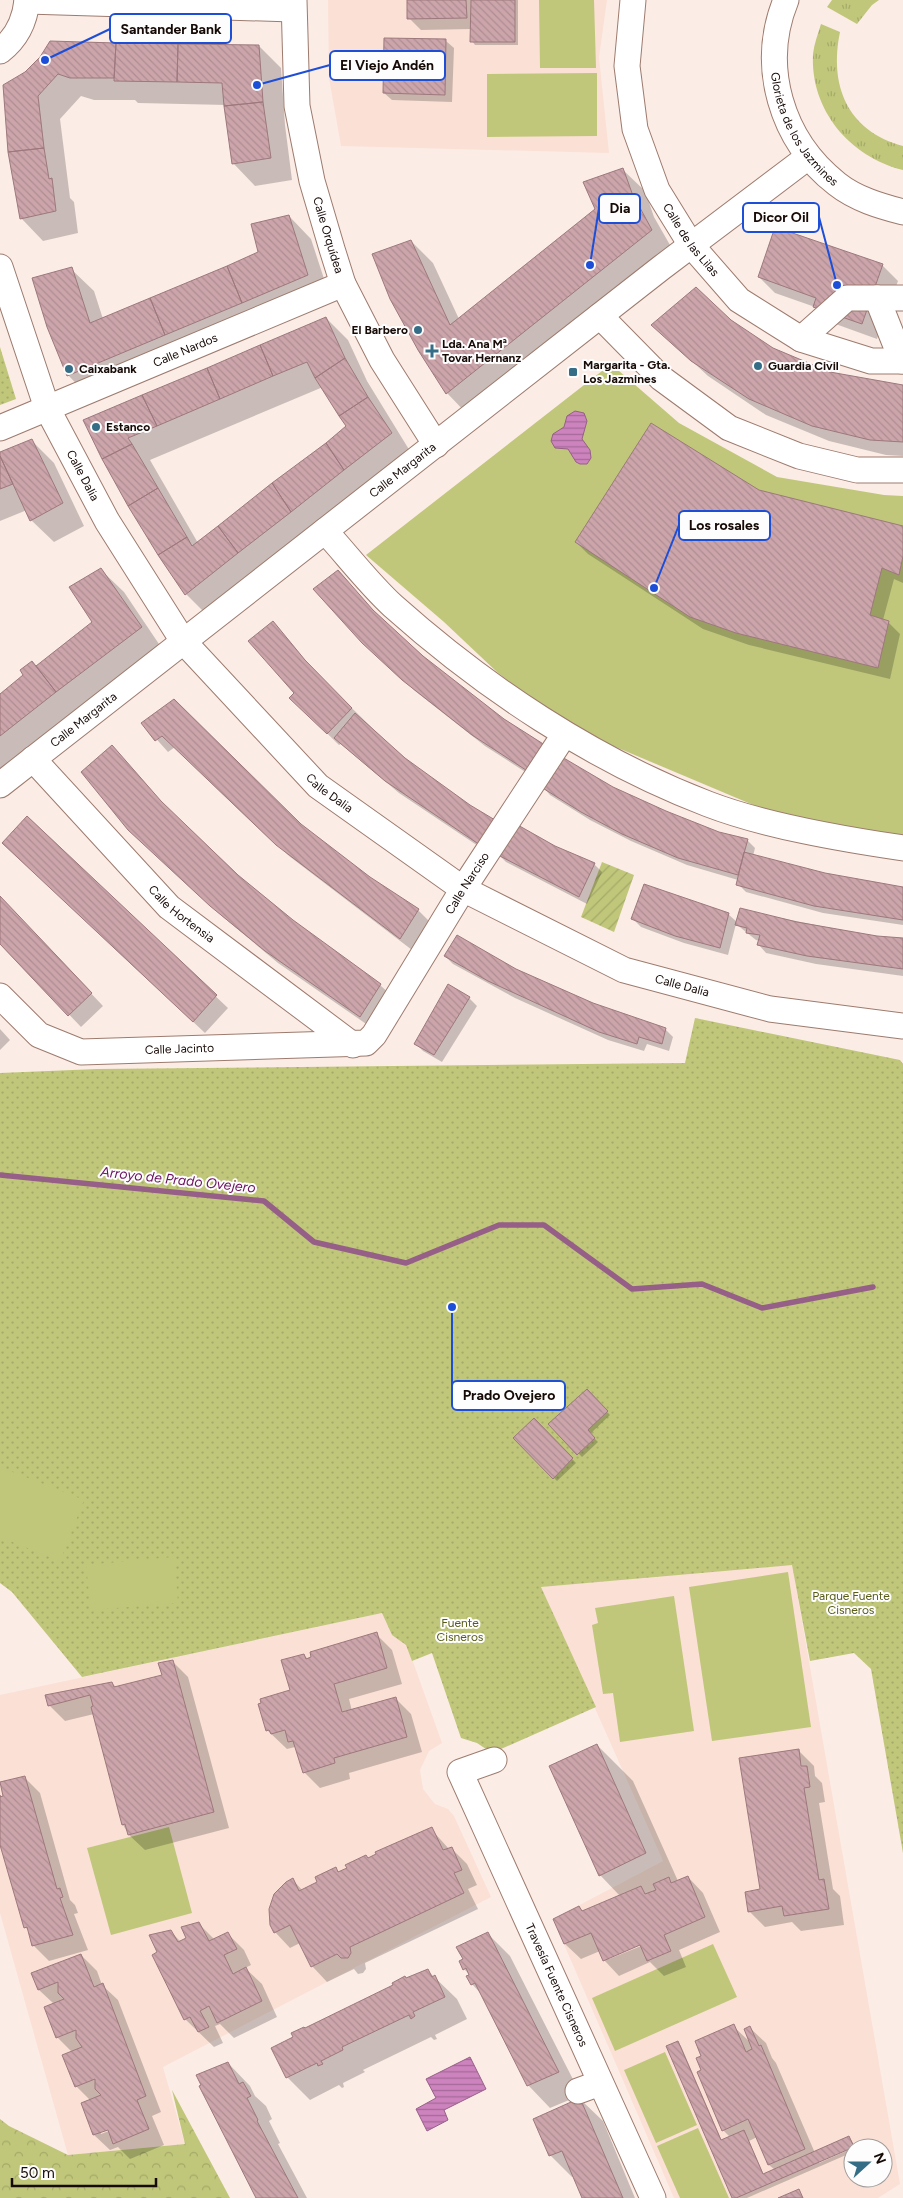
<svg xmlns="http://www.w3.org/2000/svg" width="903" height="2198" font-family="Figtree,sans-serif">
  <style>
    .built { fill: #fbe0d5; fill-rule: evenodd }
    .grass { fill: url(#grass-tufts) }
    .forest { fill: url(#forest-crowns) }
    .park { fill: url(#park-dots) }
    .garden { fill: url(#garden-furrows) }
    .pitch { fill: #c0c77a }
    .water { fill: url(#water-rules); stroke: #965f87 }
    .shadow { fill: #0003; fill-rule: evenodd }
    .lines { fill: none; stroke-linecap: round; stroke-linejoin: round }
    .stream { stroke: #965f87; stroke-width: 5.5 }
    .building { fill: url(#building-back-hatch); stroke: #9d787d }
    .minor-casing { stroke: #9d7b6e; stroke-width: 27 }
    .minor { stroke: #fff; stroke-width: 25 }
    .poi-dot { fill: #356d87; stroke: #fdfdfd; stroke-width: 2 }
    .labels { text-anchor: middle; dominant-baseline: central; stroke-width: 4; stroke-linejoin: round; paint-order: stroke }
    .street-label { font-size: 12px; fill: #160a06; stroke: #fdfdfd }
    .poi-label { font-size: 12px; font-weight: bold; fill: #160a06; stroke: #fdfdfd; text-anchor: start }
    .park-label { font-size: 12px; fill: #595d18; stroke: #fdfdfd }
    .water-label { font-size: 14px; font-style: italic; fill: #6b1360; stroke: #fdfdfd }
    .leader { fill: none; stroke: #1d4ed8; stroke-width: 2 }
    .callout-dot { fill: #1d4ed8; stroke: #fdfdfd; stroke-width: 2 }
    .callout { fill: #fdfdfd; stroke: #1d4ed8; stroke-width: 2 }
    .callout-label { font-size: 14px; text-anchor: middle; font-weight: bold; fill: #160a06 }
  </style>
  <defs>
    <pattern id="grass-tufts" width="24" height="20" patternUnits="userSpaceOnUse" patternTransform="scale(1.25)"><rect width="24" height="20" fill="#c0c77a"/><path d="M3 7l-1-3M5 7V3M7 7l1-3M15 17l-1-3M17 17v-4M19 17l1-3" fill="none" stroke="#a4aa68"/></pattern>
    <pattern id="forest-crowns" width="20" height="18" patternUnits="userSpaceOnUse" patternTransform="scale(1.25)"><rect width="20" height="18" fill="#c0c77a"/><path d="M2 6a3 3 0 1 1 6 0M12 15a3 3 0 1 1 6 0" fill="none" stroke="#a4aa68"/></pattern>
    <pattern id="park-dots" width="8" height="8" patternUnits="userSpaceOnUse" patternTransform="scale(1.25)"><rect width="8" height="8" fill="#c0c77a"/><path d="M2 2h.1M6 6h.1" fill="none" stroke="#a4aa68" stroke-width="1.8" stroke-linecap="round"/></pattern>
    <pattern id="garden-furrows" width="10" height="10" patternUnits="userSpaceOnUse" patternTransform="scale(1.25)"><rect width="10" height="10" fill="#c0c77a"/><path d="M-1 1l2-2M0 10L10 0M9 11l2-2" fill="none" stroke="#a4aa68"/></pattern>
    <pattern id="water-rules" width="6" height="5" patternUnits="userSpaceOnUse" patternTransform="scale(1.25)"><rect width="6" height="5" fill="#cd83be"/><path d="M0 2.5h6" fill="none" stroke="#a56998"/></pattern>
    <pattern id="building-back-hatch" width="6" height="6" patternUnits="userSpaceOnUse" patternTransform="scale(1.25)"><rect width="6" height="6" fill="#cca5ab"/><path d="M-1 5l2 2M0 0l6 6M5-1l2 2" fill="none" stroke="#ae8d92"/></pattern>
  </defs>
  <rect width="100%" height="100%" fill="#fcece6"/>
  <!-- built -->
  <path class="built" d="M328,0H607L599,57L609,153L341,146L329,78Z
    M792,1564L900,2184L878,2198H674L553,1919L663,1861L541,1587ZM853,2148H883V2178H853Z
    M382,1613L392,1635L407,1645L442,1743L429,1751L420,1770L423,1789L435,1804L448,1809L454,1816L491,1897L163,2067L185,2144L68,2155L0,1913V1695Z"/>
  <!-- grass -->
  <path class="grass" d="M832,0H879L872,5L857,24L827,7Z
    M821,24L840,32C829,85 847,131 903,146V170C850,157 810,110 813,54C814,44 818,34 821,24Z"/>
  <!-- forest -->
  <path class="forest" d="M172,2090L230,2198H0V2119L9,2126L68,2155L185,2144Z"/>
  <!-- park -->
  <path class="park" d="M0,347L16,399L0,405Z
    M695,1018L900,1060L903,1064V1853L871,1669L854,1653L810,1661L792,1565L541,1587L596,1707L492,1753L477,1743L461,1738L432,1653L412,1661L406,1645L392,1635L382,1613L82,1677L12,1592L0,1583V1073L97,1069L685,1063Z"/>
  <!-- garden -->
  <path class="garden" d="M602,862L634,875L614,932L581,917Z"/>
  <!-- pitch -->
  <path class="pitch" d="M539,0H594L596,68H540Z
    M597,73V136L487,137V74Z
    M611,364L679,423L777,477L884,495L903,496V838L765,810L566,726L497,672L444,622L366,555Z
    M0,1467L84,1500L60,1561L0,1537Z
    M174,1557L178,1603L91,1610L86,1565Z
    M788,1572L811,1727L712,1741L689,1587Z
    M674,1596L694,1731L620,1742L613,1693L603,1694L592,1625L598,1623L595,1608Z
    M169,1827L192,1913L111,1935L87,1848Z
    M713,1944L737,1997L615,2051L592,1998Z
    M665,2052L697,2125L656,2143L624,2070Z
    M698,2128L729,2198H680L657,2146Z"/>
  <!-- water -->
  <path class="water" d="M575,411L584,413L587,421L582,439L590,450L591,458L587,464H580L576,462L568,449L555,448L551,441L553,434L564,427L567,416Z
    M470,2057L486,2089L444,2110L448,2120L427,2131L416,2109L436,2098L426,2079Z"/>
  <!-- shadow -->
  <path class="shadow" d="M408,0H518V45H475L472,41V29L421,30L409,18Z
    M446,41L454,48L452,102L392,100L384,93Z
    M51,42L259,46L281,68L285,125L292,180L255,186L233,163L226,105L138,103L135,100H94L81,96L60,119L70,198L74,202L78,233L43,241L21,218L25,73L41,57Z
    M622,169L645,191L654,217L674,252L469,416L447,393L419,350L411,241L433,263L459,319L596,209Z
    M289,216L311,239L330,297L90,398L68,375L71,269L94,291L103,319L260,253Z
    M882,265L898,281L877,339L830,322L815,307L775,293L759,277Z
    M326,318L348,340L367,381L413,456L208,616L186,594L130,506L85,421ZM323,387L347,427L198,543L150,460Z
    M730,321L772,349L829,373L903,386V456L886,455L829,441L766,415L708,376L669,340Z
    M31,440L54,463L84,526L54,542L31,520L27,510L0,521V453Z
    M758,491L903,527V583L894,579L883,620L888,622L900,634L890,679L749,645L703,629L588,554L576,542Z
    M101,570L124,592L163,650L0,776V695L94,622Z
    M381,619L422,657L503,720L560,761L612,788L665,812L718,833L747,840L755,848L753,856L825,875L903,888V925L823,913L746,892L738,884V880L687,865L631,841L590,820L550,795L543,787L544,784L485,746L415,691L376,655Z
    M273,623L317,674L404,759L470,806L499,824L594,864L602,872L587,904L506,862L498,854L496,858L399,793L341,744L339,745L291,698L295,693Z
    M142,723L300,824L369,878L418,910L430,922L412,950L289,856L175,747L168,752Z
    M170,811L238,876L292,921L380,985L392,996L372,1028L278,963L223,917L142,842Z
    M27,818L228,1008L205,1033L15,855Z
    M0,897L103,1006L81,1027L0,942Z
    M741,910L876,937L903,939V976L816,964L766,953L759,945L760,941L756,940L736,924L728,955L684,943L641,927L633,919L728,914L737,922Z
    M445,956L516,970L592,1004L665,1029L673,1037L669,1051L647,1044L644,1051L608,1040L515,998L453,964Z
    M469,998L477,1006L442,1062L423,1051L415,1043Z
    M0,1029L10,1040L0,1050Z
    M587,1391L610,1415L590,1434L598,1442L582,1457L550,1424Z
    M534,1420L576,1463L557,1481L515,1438Z
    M376,1634L392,1650L402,1684L349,1699L352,1711L395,1698L411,1714L422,1752L349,1773L350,1779L320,1788L304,1772L295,1747L287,1749L267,1730L292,1691L304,1655L308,1659Z
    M172,1661L188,1677L229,1828L145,1850L129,1835L123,1825L94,1714L65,1721L49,1705L112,1683L117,1688L163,1676Z
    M597,1745L633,1781L678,1881L688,1877L703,1893L720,1932L679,1950L686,1967L664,1976L650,1962L619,1976L604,1960L600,1951L581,1959L565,1944L555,1920L579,1907L583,1911L620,1896L600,1875ZM645,1941L646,1944L609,1959V1956Z
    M798,1750L814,1766L815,1776L822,1783L825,1802L819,1803L833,1889L840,1896L844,1925L801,1931L792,1922L765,1927L749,1911L761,1890Z
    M24,1777L40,1793L70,1900L75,1905L78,1913L74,1914L88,1950L49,1961L33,1945L30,1932L25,1927L0,1840V1796L2,1798Z
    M431,1829L449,1849L451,1848L467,1864L477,1885L468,1889L478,1909L365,1963L366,1969L363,1973L358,1974L354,1969L327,1982L312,1966L300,1943L290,1948L275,1932L293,1880L303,1891L318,1883L335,1869L340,1873Z
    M199,1924L215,1940L228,1934L244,1950L251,1965L245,1968L262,1984L277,2017L234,2038L220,2024L215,2026L223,2043L214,2047L185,2019L159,1952L170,1931L181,1942L188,1939Z
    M488,1934L510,1956L581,2095L550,2108L528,2085L483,1996L472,1984L470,1975L464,1969V1960Z
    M81,1955L97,1971L102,1985L118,2000L161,2112L152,2116L164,2145L130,2159L118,2147L110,2150L94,2135L82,2103L90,2100L76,2086L72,2052L57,2037L54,2004L39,1990L33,1974ZM114,2129L101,2134V2131Z
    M427,1970L457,1999L467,2019L435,2035L437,2039L434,2040L431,2037L363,2070L365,2072L343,2083L344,2087L342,2088L339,2085L310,2100L287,2077L273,2048L306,2030Z
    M733,2026L751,2043L750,2028L766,2043L772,2058L776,2063L815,2153L849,2138L852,2141L854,2145L819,2161V2163L853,2148V2152L747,2198H733L678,2042L681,2046L722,2141L730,2137L723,2130L703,2071ZM757,2137L769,2165L775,2170L764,2175L749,2141Z
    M228,2063L250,2086L255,2096L266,2106L272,2119L269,2121L280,2143L278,2144L307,2198H257Z
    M580,2099L603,2121L635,2198H583L574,2176L572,2177L550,2155Z"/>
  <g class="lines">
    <!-- stream -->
    <path class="stream" d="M0,1175L264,1201L314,1242L406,1263L499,1225H544L632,1289L702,1284L762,1308L873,1287"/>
  </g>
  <!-- building -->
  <path class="building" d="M407,0H466L467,18L407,19Z
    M471,0H515V42H470Z
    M384,38L446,39L445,95L383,93Z
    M50,41L116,43L114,78H70L58,74L38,96L44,148L8,152L3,85L25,72L40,57Z
    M116,43L178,44L177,82L114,81Z
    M178,44L259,45L263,102L224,106L222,83L177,82Z
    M263,102L271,158L232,164L224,106Z
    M44,148L49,179L52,178L56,211L20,219L8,152Z
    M623,168L632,193L652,230L446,394L418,350L390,299L372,254L411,240L450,325L595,209L583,182Z
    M289,215L308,275L242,303L227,266L258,252L251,224Z
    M775,227L883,264L862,324L813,307L816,298L758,277Z
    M227,266L242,303L165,335L150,298Z
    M72,267L90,323L150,298L165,335L67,376L47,327L32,278Z
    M696,287L731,320L773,348L830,372L903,385V442L870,440L812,426L749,399L691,361L651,325Z
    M326,317L345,358L315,378L307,362L273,376L260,345Z
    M260,345L273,376L220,399L207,368Z
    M345,358L368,397L339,416L315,378Z
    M207,368L220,399L157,426L142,395Z
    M142,395L157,426L128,438L132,444L102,459L83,420Z
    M368,397L392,433L344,470L326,443L346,426L339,416Z
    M651,423L759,490L903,526V556L899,575L882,568L870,615L889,621L878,668L736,633L690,617L575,542Z
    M32,439L63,503L30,521L0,456V452Z
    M326,443L344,470L291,512L272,483Z
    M132,444L158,488L128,506L102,459Z
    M0,456L13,484L0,489Z
    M272,483L291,512L238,553L218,526Z
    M158,488L187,537L158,555L128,506Z
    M218,526L238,553L185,595L158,555L187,537L192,546Z
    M101,568L142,627L56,692L36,666L92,622L69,587Z
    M338,570L373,610L423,656L504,719L548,747L532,774L472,735L402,680L362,643L313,589Z
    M273,621L305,660L352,708L327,734L289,698L294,693L248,641Z
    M32,661L56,692L0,736V694L23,675L20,670Z
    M174,699L301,824L370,877L419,909L400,939L276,845L162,736L155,741L141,723Z
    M355,713L405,758L470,805L500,823L483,847L385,781L334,738Z
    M112,745L161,801L238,875L293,920L381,984L360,1017L265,951L210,906L128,830L81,772Z
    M562,757L613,787L666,811L719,832L748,839L738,875L678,858L622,834L581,812L541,787Z
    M27,816L217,995L193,1022L2,843Z
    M516,824L555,846L595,863L579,897L496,854Z
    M744,852L825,873L903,887V920L814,906L736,885Z
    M644,884L729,913L720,948L675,936L631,919Z
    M0,896L92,993L68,1016L0,944Z
    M740,908L797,922L877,936L903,938V969L807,956L757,945L760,935L746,933L747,928L735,925Z
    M457,935L516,969L593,1003L666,1028L662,1044L639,1037L637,1044L599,1032L488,981L444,956Z
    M448,984L470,997L434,1055L414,1044Z
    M587,1389L608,1411L588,1430L595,1438L577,1455L548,1424Z
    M534,1418L573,1458L553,1479L513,1438Z
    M377,1632L387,1668L334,1684L342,1712L396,1697L407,1737L334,1758L335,1763L303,1773L293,1741L288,1742L285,1730L271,1734L269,1730L266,1731L258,1704L261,1703L260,1699L290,1690L281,1660L304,1654L306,1659L311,1657L310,1652Z
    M173,1660L214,1812L128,1835L125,1824L122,1825L91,1707L93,1706L90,1695L48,1706L45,1695L112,1682L114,1687L162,1675L158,1663Z
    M597,1744L646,1853L599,1876L549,1766Z
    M799,1749L801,1766H807L810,1787L804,1788L819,1880L824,1879L829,1909L784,1916L782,1906L748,1912L745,1892L760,1889L739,1758Z
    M25,1776L57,1889L60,1888L63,1897L60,1898L73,1935L32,1946L27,1927L24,1928L0,1845V1795V1797L3,1796L0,1782Z
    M432,1827L443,1850L452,1847L462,1870L454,1873L464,1893L350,1947L351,1953L348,1958H341L337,1954L311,1967L290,1925L274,1933L270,1925L269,1909L274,1894L286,1882L293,1878L299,1891L317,1882L315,1877L336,1867L338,1872L347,1868L345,1865L366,1855L368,1858L376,1854L375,1852Z
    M688,1876L705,1917L664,1935L671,1951L647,1961L640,1945L603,1961L591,1933L564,1944L553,1919L579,1906L582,1911L641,1886L645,1894L656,1890L653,1884L669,1877L671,1883Z
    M199,1922L209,1941L228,1932L237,1949L224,1955L233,1974L246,1967L262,2001L217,2023L209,2006L200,2011L209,2027L198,2032L190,2017L184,2020L152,1955L157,1952L149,1935L171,1930L178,1942L186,1938L181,1927Z
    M488,1932L559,2072L527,2086L475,1983L471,1985L466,1976L469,1975L466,1968L463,1970L459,1961L463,1959L456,1947Z
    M81,1954L94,1987L103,1983L146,2096L137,2100L149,2129L113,2144L108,2130L93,2135L81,2103L101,2095L95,2089V2079L75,2087L62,2055L82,2047L76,2038V2030L56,2038L44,2007L64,1999L58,1993V1982L38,1990L31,1973Z
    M428,1969L432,1977L435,1975L445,1997L413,2012L415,2016L411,2019L409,2015L342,2047L343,2050L321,2061L323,2064L318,2066L317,2063L286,2078L271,2048L293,2037L291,2033L304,2027L305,2028L393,1985L392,1983L405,1976L406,1978Z
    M734,2024L746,2052L752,2049L744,2029L750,2026L759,2046L761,2045L805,2149L768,2165L748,2119L722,2131L697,2072L701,2070L696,2058L701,2056L695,2041Z
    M678,2041L721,2140L744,2130L763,2174L849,2136L854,2147L736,2198H732L666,2046Z
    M228,2062L239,2084L243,2082L251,2096L247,2098L258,2120L257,2121L298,2198H256L199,2086L201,2085L196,2075Z
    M580,2098L623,2198H582L562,2151L549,2156L533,2119Z
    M799,2189L803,2198H778Z"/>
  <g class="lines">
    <!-- minor casing -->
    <g class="minor-casing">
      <g id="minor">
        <path id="s1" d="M294,0L297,106L312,181L332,249L343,284L382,360L436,445"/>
        <path id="s2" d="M633,0L627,66L635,129L657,190L691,245L739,300L801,339L871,361H903"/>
        <path id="s3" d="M786,0C759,66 781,140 837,184C856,199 880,206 903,212"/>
        <path d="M27,1L293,9"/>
        <path d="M0,51C17,38 25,21 27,0"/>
        <path id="s4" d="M0,267L47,408L107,521L183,641L318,786L463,889L624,970L770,1009L903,1026"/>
        <path d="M877,298L902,361"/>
        <path d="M600,316L661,378L729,428L799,456L857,470H903"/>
        <path d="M801,339L847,298H903"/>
        <path id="s5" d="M0,428L343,284"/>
        <path d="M325,531C347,555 369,584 393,606C485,688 593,760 708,804C765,826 842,839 903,848"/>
        <path id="s6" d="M33,759L169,907L353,1045"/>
        <path id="s7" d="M0,785L661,268L808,157"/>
        <path id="s8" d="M0,996L39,1035L81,1052L366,1043L374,1035L463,889L564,735"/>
        <path id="s9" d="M494,1760L460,1772L653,2198"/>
        <path d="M578,2091L600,2083"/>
      </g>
    </g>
    <!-- minor -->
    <use href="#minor" class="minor"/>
  </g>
  <!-- markers -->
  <g class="poi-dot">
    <circle cx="418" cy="330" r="5"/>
    <path d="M429.5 343.5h5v5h5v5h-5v5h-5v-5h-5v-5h5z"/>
    <circle cx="758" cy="366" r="5"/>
    <circle cx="69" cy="369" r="5"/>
    <rect x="568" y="367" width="10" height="10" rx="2.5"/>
    <circle cx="96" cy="427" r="5"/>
  </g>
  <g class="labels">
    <!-- street labels -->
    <g class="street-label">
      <text stroke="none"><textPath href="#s3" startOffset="139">Glorieta de los Jazmines</textPath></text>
      <text stroke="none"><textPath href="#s1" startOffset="239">Calle Orquídea</textPath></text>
      <text stroke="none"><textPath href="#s2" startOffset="255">Calle de las Lilas</textPath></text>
      <text stroke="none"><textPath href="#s5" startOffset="201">Calle Nardos</textPath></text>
      <text stroke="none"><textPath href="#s7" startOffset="511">Calle Margarita</textPath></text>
      <text stroke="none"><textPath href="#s4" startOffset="225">Calle Dalia</textPath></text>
      <text stroke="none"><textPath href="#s7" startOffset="106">Calle Margarita</textPath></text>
      <text stroke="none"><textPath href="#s4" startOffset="630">Calle Dalia</textPath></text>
      <text stroke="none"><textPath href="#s8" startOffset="575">Calle Narciso</textPath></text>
      <text stroke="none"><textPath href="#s6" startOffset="215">Calle Hortensia</textPath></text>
      <text stroke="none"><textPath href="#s4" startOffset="1035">Calle Dalia</textPath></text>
      <text stroke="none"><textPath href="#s8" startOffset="199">Calle Jacinto</textPath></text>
      <text stroke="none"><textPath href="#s9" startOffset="270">Travesía Fuente Cisneros</textPath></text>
    </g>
    <!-- poi labels -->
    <g class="poi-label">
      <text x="408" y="330" text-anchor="end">El Barbero</text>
      <text x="442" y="344">Lda. Ana Mª<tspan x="442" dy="14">Tovar Hernanz</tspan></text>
      <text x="583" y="365">Margarita - Gta.<tspan x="583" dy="14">Los Jazmines</tspan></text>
      <text x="768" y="366">Guardia Civil</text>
      <text x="79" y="369">Caixabank</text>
      <text x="106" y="427">Estanco</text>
    </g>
    <!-- park labels -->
    <g class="park-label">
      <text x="851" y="1596">Parque Fuente<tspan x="851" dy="14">Cisneros</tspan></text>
      <text x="460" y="1623">Fuente<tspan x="460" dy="14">Cisneros</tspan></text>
    </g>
    <!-- water labels -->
    <g class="water-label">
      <text transform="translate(178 1180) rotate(6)">Arroyo de Prado Ovejero</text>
    </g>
  </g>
  <!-- callouts -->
  <path class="leader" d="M45 60L110 29M257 85L330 65M590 265L599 208M837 285L819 217M654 588L679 525M452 1307L452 1395"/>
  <g class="callout-dot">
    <circle cx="45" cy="60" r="5"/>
    <circle cx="257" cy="85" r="5"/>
    <circle cx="590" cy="265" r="5"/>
    <circle cx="837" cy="285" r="5"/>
    <circle cx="654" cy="588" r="5"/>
    <circle cx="452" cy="1307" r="5"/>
  </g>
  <g class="callout">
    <rect x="110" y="14" width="121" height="29" rx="5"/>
    <rect x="330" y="51" width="115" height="29" rx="5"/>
    <rect x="599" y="194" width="41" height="29" rx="5"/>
    <rect x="743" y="203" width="76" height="29" rx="5"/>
    <rect x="679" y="511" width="91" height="29" rx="5"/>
    <rect x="452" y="1381" width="113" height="29" rx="5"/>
  </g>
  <g class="callout-label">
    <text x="171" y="34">Santander Bank</text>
    <text x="387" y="70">El Viejo Andén</text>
    <text x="620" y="213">Dia</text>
    <text x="781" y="222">Dicor Oil</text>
    <text x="724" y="530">Los rosales</text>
    <text x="509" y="1400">Prado Ovejero</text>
  </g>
  <!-- north arrow -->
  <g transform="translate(868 2163) rotate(69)"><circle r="24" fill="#fdfdfd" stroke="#a19c9a"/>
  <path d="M0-4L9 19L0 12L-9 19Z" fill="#356d87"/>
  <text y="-8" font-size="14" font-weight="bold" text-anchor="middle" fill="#160a06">N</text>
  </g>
  <!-- scale -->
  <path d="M12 2178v8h144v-8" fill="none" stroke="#160a06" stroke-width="2.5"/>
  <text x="20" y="2178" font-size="15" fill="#160a06" stroke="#fdfdfd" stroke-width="4" paint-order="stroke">50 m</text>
</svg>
